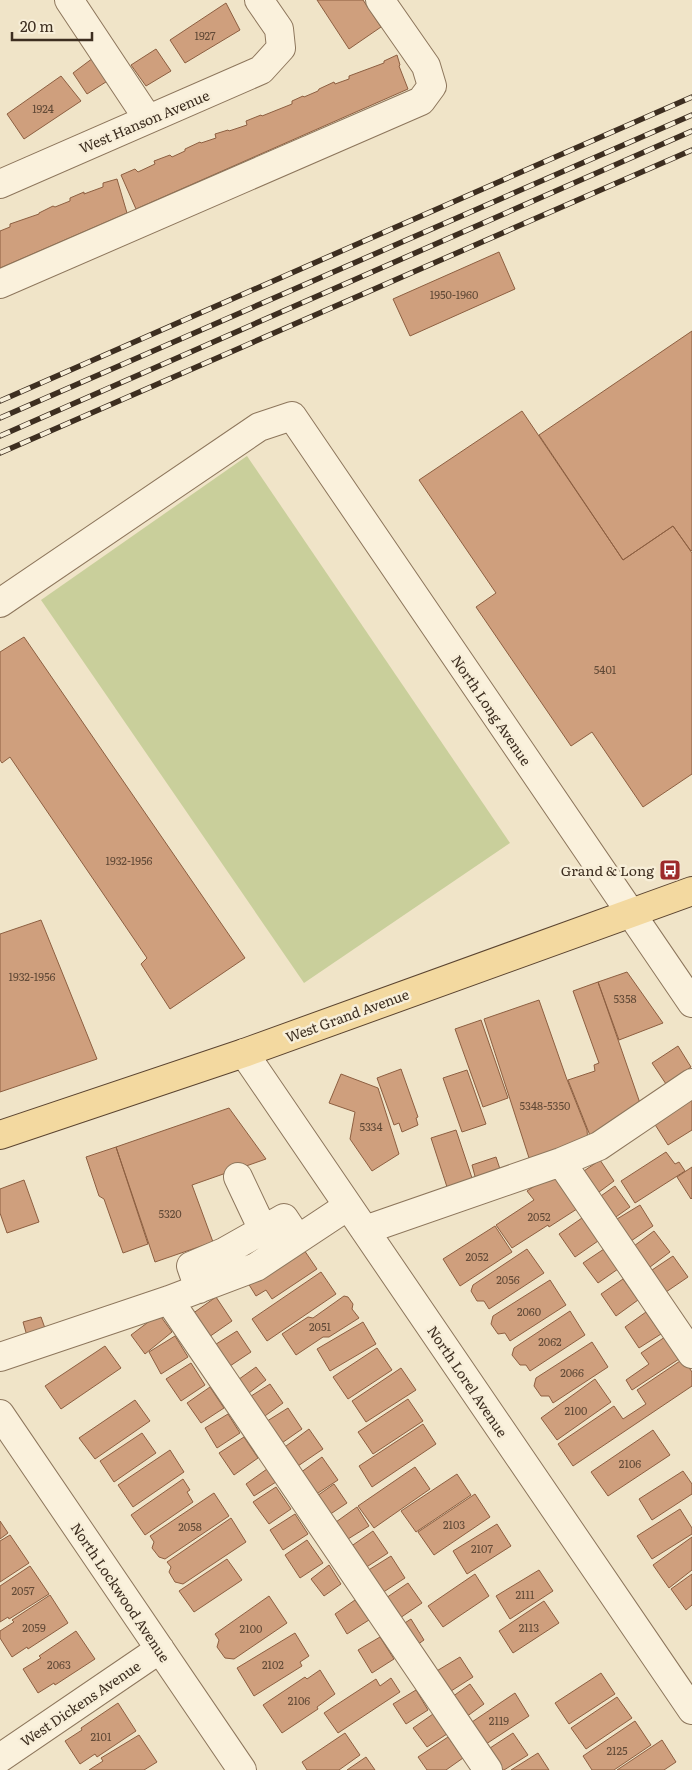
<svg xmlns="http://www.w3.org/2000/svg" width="692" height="1770" font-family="Literata,serif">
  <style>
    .green { fill: #c9cf9b }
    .building { fill: #cf9f7d; stroke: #8d5f41 }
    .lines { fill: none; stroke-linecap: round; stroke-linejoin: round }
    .minor-casing { stroke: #8d765c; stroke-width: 30 }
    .major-casing { stroke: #5b4430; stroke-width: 30 }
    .minor { stroke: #faf1dc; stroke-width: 28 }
    .major { stroke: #f3d9a0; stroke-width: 28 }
    .rail-casing { stroke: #3d2e20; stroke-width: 5.5 }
    .rail { stroke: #f7eed8; stroke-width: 4; stroke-dasharray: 11; stroke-linecap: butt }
    .labels { text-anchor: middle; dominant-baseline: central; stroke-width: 5; stroke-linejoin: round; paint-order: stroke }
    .number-label { font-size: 11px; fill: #624a37 }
    .street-label { font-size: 14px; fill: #3d2e20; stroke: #f7eed8 }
    .poi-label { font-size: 14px; fill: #3d2e20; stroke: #f7eed8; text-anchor: end }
  </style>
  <rect width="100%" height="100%" fill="#f0e4c8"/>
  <!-- green -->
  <path class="green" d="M247,456L510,843L304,983L41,600Z"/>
  <!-- building -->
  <path class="building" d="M317,0H363L381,27L349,49Z
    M226,3L240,30L185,63L170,40Z
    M156,49L171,71L146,86L131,65Z
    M397,55L400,65L399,66L408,89L136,209L121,175L135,169L138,172L155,164L154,161L170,155L172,157L185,151V149L200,142L201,143L216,138L215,134L228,130L229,131L247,125L246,121L261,115L262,116L292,104V101L303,96L304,97L318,91L319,89L334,82L335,84L349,79V76L384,63V61Z
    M93,58L109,80L87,94L73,73Z
    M61,76L81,101L24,139L7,114Z
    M117,179L127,213L0,268V231L10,227V224L39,214V213L53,206L55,207L70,201V198L84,192V194L103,187V183Z
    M499,252L515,289L410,336L393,299Z
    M692,331V550L691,551L673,526L623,560L539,435Z
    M522,411L623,560L673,526L692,553V774L643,807L592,732L571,746L476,607L496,593L419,480Z
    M24,637L245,958L170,1009L141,964L147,958L10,757L2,763L0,760V652Z
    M41,920L97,1059L0,1092V934Z
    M627,972L663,1023L619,1040L598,982Z
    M598,982L641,1106L591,1138L568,1080L595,1071L594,1065L599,1063L573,991Z
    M539,1000L566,1077L587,1130L588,1143L531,1164L484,1019Z
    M481,1020L508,1098L483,1107L455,1029Z
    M678,1046L691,1067L666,1084L652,1063Z
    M401,1069L418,1117L416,1118L418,1125L402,1132L399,1123L394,1125L377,1078Z
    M467,1070L486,1124L462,1132L443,1078Z
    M341,1074L378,1088L399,1154L372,1171L350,1139L355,1112L329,1103Z
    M692,1099V1130L668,1145L654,1123Z
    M229,1108L266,1159L192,1185L213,1242L155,1262L116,1147Z
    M456,1130L473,1181L448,1190L431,1138Z
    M116,1147L148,1244L123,1253L104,1199L99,1196L86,1157Z
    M666,1152L675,1164L679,1162L685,1171L635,1203L621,1181Z
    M496,1157L501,1172L476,1180L472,1165Z
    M600,1160L614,1181L595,1195L581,1173Z
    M692,1167V1198L691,1199L677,1177Z
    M557,1171L580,1207L549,1227L548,1225L512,1248L496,1225L534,1200L527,1191Z
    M24,1180L39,1222L7,1233L0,1213V1189Z
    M615,1186L630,1207L613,1219L598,1198Z
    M640,1205L653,1226L631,1241L617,1219Z
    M582,1218L598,1241L575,1257L559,1234Z
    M495,1226L512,1252L460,1286L443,1259Z
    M654,1231L670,1252L650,1267L634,1246Z
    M302,1247L317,1269L272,1299L266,1290L256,1296L248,1283Z
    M527,1249L544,1273L489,1309L484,1301H477L471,1291L473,1285Z
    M604,1249L618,1269L598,1283L583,1263Z
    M673,1256L688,1277L666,1292L652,1270Z
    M321,1272L336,1294L267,1341L252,1319Z
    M623,1279L638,1300L616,1316L601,1294Z
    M550,1280L566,1305L510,1341L505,1333L498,1334L491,1324L493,1316Z
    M344,1296L348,1297L353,1304L352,1309L359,1318L329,1337H323L296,1355L282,1334L308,1317L313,1318Z
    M216,1297L232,1321L209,1337L192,1314Z
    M570,1311L585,1335L530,1371L526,1365H520L512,1355L514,1348Z
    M646,1312L661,1334L639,1348L625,1327Z
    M159,1314L172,1332L145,1354L131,1335Z
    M41,1317L46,1331L27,1336L23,1322Z
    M363,1322L376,1344L330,1371L317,1349Z
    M237,1331L251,1352L227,1368L213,1346Z
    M175,1336L188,1357L161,1374L149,1352Z
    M665,1337L679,1359L632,1390L626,1380L649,1364L641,1353Z
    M592,1342L608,1367L553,1403L549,1396H541L534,1386L536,1378Z
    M105,1346L121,1368L61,1409L45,1386Z
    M377,1348L392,1370L348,1399L333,1377Z
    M683,1359L692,1372V1386L573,1466L558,1444L614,1406L623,1419L646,1404L637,1390Z
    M191,1363L205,1385L181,1401L166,1379Z
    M256,1367L266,1380L245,1396L235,1382Z
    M401,1368L416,1390L366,1422L352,1401Z
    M595,1379L611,1402L557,1440L541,1418Z
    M270,1384L283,1403L262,1418L248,1398Z
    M210,1387L224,1408L201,1423L187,1403Z
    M408,1399L423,1421L373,1454L358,1432Z
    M135,1400L150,1421L95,1459L79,1438Z
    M288,1408L302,1429L279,1445L264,1423Z
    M228,1414L240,1433L217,1448L205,1428Z
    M423,1424L436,1444L372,1487L359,1466Z
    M309,1429L323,1449L295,1468L282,1449Z
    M653,1430L670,1455L608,1496L591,1472Z
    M142,1433L156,1453L114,1482L100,1461Z
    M244,1437L258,1458L234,1475L219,1453Z
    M170,1450L184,1472L133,1507L118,1485Z
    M322,1457L338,1480L315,1495L300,1473Z
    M415,1467L430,1489L374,1528L358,1506Z
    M267,1469L276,1482L254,1496L246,1484Z
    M683,1471L692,1484V1494L652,1520L639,1499Z
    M457,1474L471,1495L416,1532L401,1511Z
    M183,1479L190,1490L187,1492L193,1502L145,1535L131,1515Z
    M334,1484L347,1503L326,1517L314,1498Z
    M276,1487L291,1509L269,1524L253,1502Z
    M214,1493L229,1516L165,1559L159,1557L152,1548L154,1542L150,1536Z
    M475,1494L490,1517L434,1555L418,1532Z
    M357,1507L369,1526L348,1539L336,1522Z
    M680,1509L692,1528V1534L652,1559L637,1536Z
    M295,1514L308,1534L283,1550L270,1530Z
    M231,1518L246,1542L183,1584L175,1582L169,1572L171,1567L167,1562Z
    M0,1521L8,1533L0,1539Z
    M497,1524L511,1546L467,1574L453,1551Z
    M373,1531L388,1553L365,1568L350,1547Z
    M10,1535L29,1563L0,1582V1541Z
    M692,1537V1570L669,1588L653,1565Z
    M307,1540L323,1563L300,1578L285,1555Z
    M391,1556L405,1578L382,1593L367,1571Z
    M227,1559L242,1580L194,1612L179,1591Z
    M329,1565L341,1584L324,1596L311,1579Z
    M30,1566L49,1594L9,1619L8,1617L0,1622V1586Z
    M539,1570L553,1591L510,1619L496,1596Z
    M475,1574L489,1596L443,1627L428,1606Z
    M692,1574V1605L686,1610L671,1589Z
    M408,1583L422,1603L400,1618L386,1598Z
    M50,1595L68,1623L28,1649L27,1647L12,1657L0,1638V1631L14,1622L12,1620Z
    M269,1596L287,1623L234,1659L225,1658L217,1647L219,1640L215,1634Z
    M355,1600L369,1620L347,1634L335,1614Z
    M544,1601L559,1623L513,1653L499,1631Z
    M411,1619L424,1640L414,1647L400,1626Z
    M76,1631L95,1659L55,1685L54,1683L38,1693L23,1669L41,1658L39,1656Z
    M295,1633L309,1656L300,1662L302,1666L254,1696L237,1668Z
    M380,1637L394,1659L372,1673L358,1650Z
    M460,1657L473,1677L448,1693L435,1672Z
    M320,1670L335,1694L317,1707L318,1709L282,1733L263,1705L305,1677L307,1679Z
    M601,1673L615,1694L569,1724L555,1703Z
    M391,1678L400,1692L338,1733L324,1713L376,1679L380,1686Z
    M470,1684L484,1704L466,1717L452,1697Z
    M416,1690L428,1710L406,1724L393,1704Z
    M515,1693L529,1716L483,1746L469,1724Z
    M617,1697L632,1718L586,1749L571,1728Z
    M118,1703L136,1731L97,1757L95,1754L80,1764L65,1741L82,1730L81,1728Z
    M433,1714L447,1734L427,1747L413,1728Z
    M635,1721L651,1745L614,1770H592L583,1756Z
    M345,1733L360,1755L339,1770H307L302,1762Z
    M513,1733L528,1755L504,1770H499L487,1750Z
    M139,1735L157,1762L144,1770H89L103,1761L101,1758Z
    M448,1737L463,1758L446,1770H427L418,1757Z
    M662,1740L676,1762L664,1770H617Z
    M538,1753L549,1770H511Z
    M366,1757L375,1770H347Z"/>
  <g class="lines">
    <!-- minor casing -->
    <g class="minor-casing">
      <path id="minor" d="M69,0L148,119
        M0,184L261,70L281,48L279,29L259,0
        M0,284L421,101L432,86L426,66L380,0
        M0,603L259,427L292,416L692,1003
        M244,1053L692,1710
        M561,1162L692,1354
        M238,1177L263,1230
        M365,1230L561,1162L599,1146L692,1083
        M199,1289L191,1266L224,1252L284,1218L298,1239
        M169,1300L488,1770
        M0,1357L169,1300L256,1267L348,1206
        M0,1414L242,1770
        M0,1758L160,1649"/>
    </g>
    <!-- major casing -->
    <g class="major-casing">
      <path id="major" d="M0,1135L244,1053L692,891"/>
    </g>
    <!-- minor -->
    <use href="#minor" class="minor"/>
    <!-- major -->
    <use href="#major" class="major"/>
    <!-- rail casing -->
    <g class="rail-casing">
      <path id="rail" d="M0,401L692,97
        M0,418L692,115
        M0,436L692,131
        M0,453L692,150"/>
    </g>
    <!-- rail -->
    <use href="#rail" class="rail"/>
  </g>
  <!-- icons -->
  <defs>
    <g id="bus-square" transform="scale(1.125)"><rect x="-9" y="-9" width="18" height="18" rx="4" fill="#9e2a2b" stroke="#f7eed8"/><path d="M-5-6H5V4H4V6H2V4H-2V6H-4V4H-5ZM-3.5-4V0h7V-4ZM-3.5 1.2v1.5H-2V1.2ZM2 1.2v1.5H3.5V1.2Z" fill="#fff"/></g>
  </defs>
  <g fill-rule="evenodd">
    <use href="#bus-square" x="670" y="870"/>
  </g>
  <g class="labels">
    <!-- number labels -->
    <g class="number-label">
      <text x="205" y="35">1927</text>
      <text x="43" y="108">1924</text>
      <text x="454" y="294">1950-1960</text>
      <text x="605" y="669">5401</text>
      <text x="129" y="860">1932-1956</text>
      <text x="32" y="976">1932-1956</text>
      <text x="625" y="998">5358</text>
      <text x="545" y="1105">5348-5350</text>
      <text x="371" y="1126">5334</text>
      <text x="170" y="1213">5320</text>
      <text x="539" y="1216">2052</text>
      <text x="477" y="1256">2052</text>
      <text x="508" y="1279">2056</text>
      <text x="529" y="1311">2060</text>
      <text x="320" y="1326">2051</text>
      <text x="550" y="1341">2062</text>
      <text x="572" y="1372">2066</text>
      <text x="576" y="1410">2100</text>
      <text x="630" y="1463">2106</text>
      <text x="454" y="1524">2103</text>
      <text x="190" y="1526">2058</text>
      <text x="482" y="1548">2107</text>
      <text x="23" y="1590">2057</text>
      <text x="525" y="1594">2111</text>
      <text x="34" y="1627">2059</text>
      <text x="529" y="1627">2113</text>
      <text x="251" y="1628">2100</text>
      <text x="59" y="1664">2063</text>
      <text x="273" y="1664">2102</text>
      <text x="299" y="1700">2106</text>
      <text x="499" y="1720">2119</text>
      <text x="101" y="1736">2101</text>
      <text x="617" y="1750">2125</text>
    </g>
    <!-- street labels -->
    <g class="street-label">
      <text transform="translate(144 121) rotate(-23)">West Hanson Avenue</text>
      <text transform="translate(492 710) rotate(56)">North Long Avenue</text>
      <text transform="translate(347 1015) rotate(-20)">West Grand Avenue</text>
      <text transform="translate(468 1381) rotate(56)">North Lorel Avenue</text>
      <text transform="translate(121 1592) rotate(56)">North Lockwood Avenue</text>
      <text transform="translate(80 1703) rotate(-34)">West Dickens Avenue</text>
    </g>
    <!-- poi labels -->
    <g class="poi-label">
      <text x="654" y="870">Grand &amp; Long</text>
    </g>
  </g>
  <!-- scale -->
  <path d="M12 32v8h80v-8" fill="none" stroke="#3d2e20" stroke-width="2.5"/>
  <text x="20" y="32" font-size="15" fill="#3d2e20" stroke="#f7eed8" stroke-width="4" paint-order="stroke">20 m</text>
</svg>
